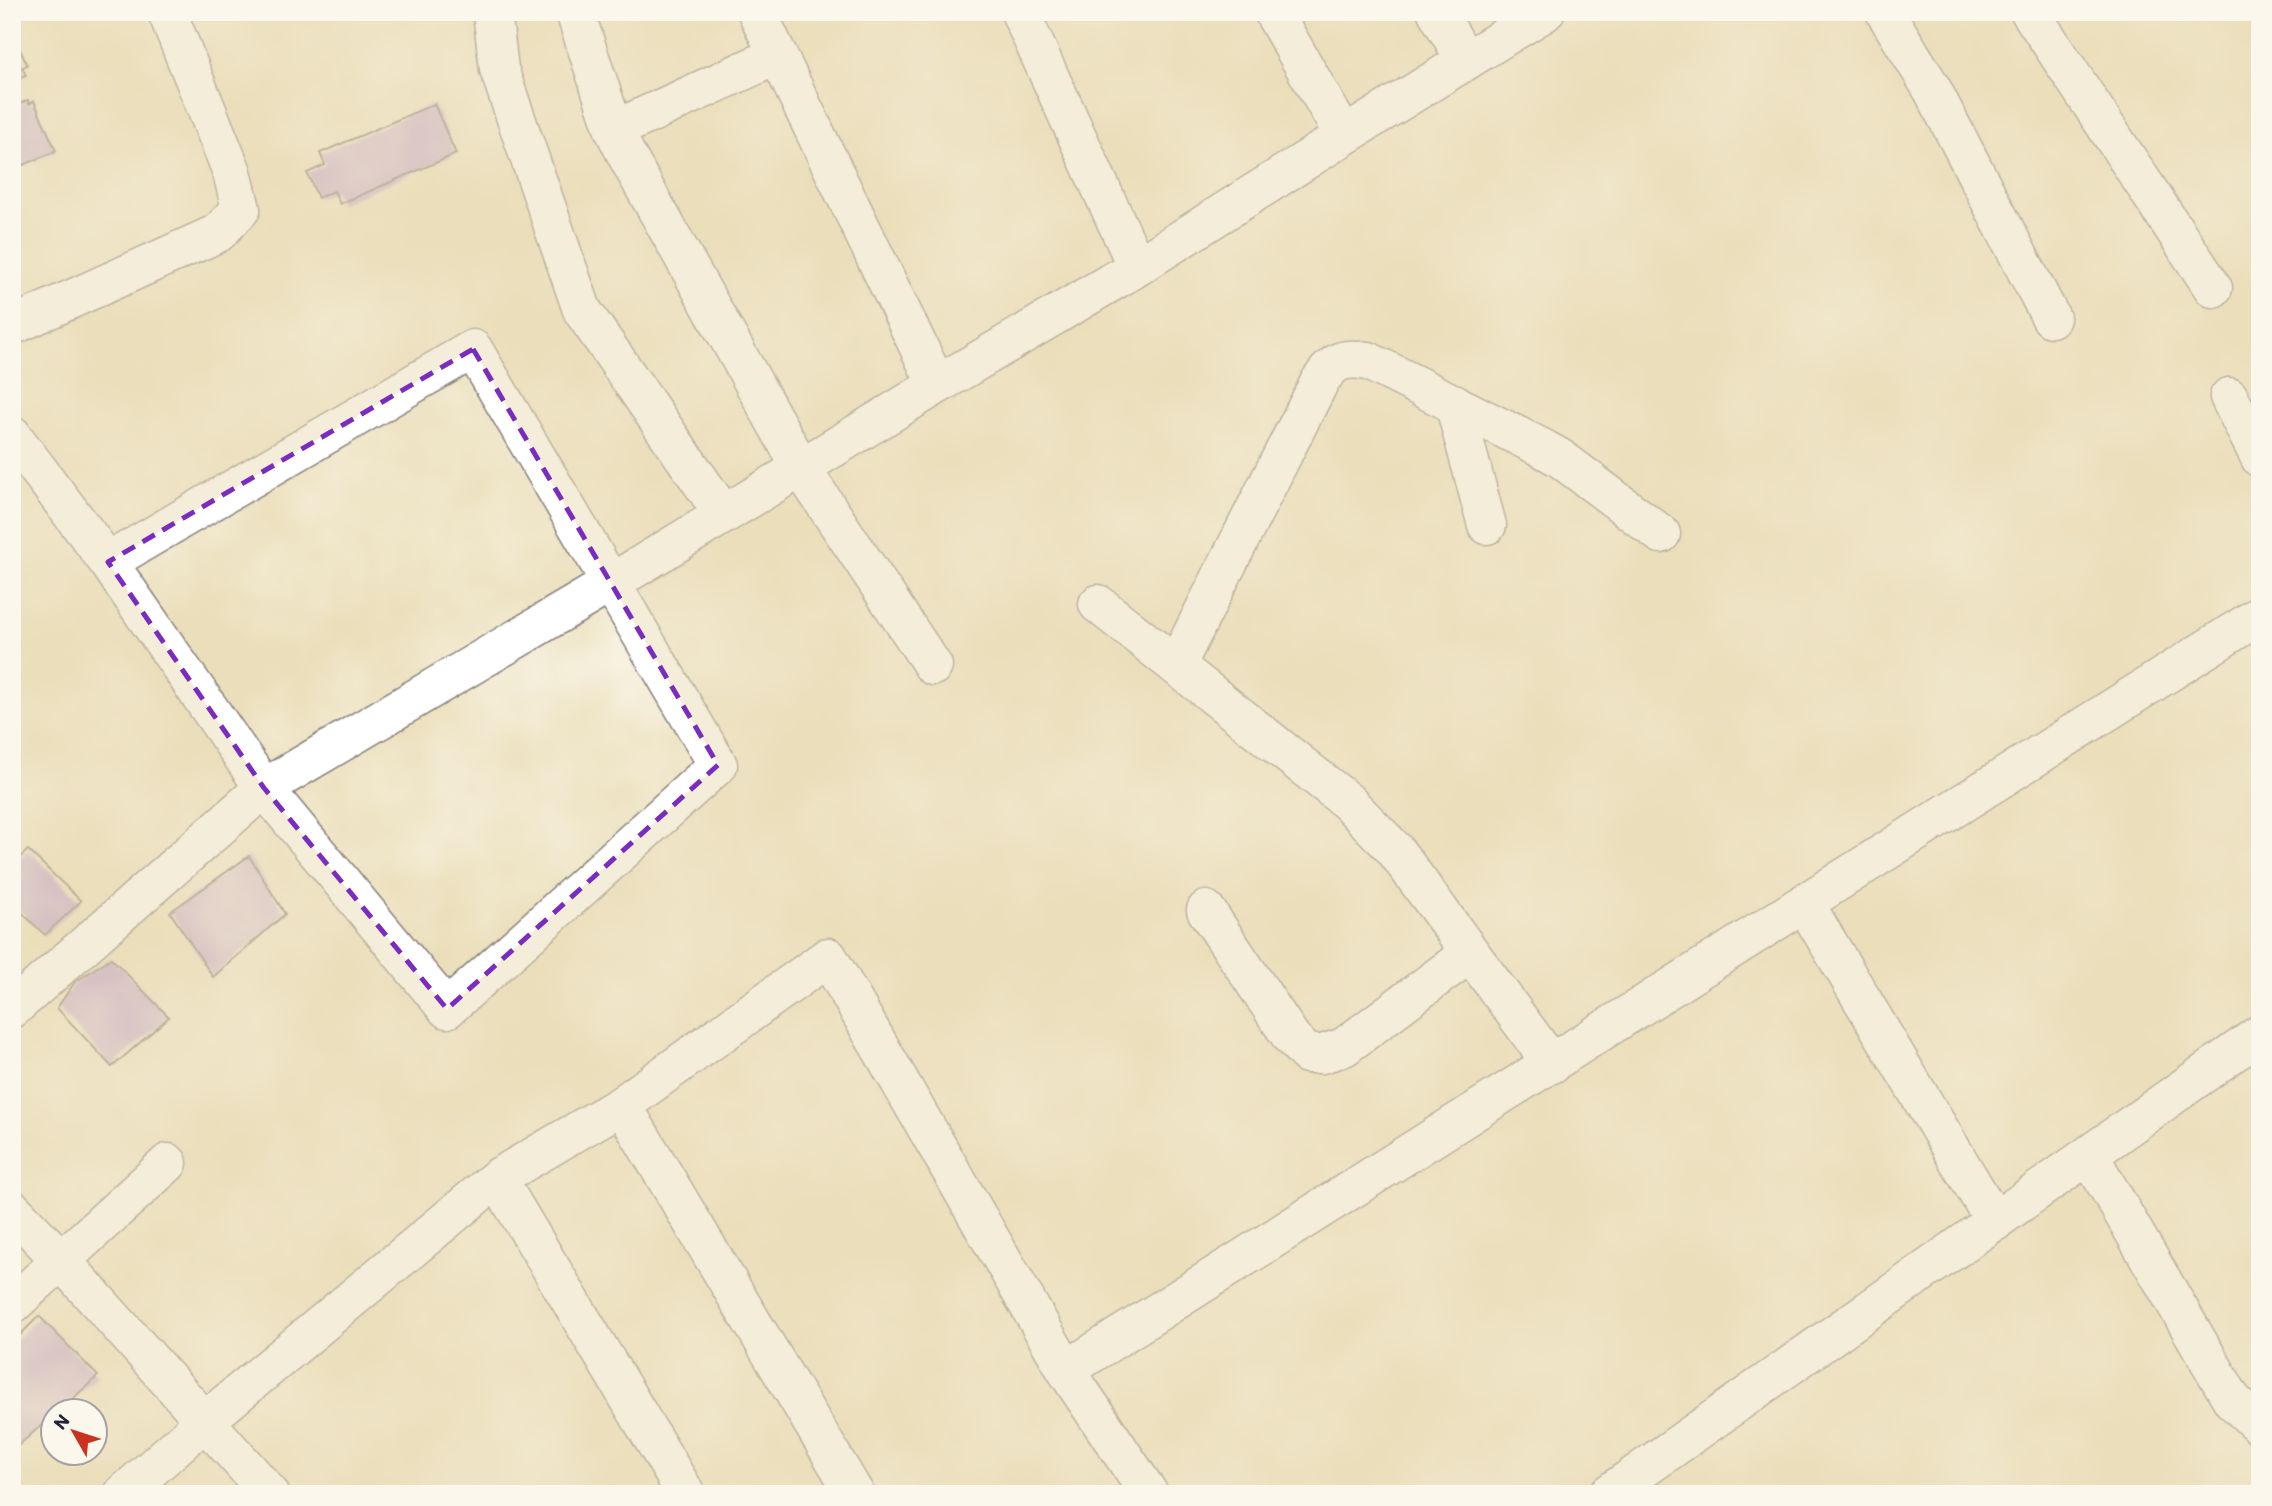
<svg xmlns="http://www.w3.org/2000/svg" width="2272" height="1506" font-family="Itim,sans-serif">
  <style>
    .building { fill: #bf9fcc }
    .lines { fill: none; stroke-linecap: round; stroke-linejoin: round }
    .minor-casing { stroke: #86807b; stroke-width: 41 }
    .minor { stroke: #fff; stroke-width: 38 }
    .marked { fill: none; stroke: #7b2cbf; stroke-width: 5; stroke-dasharray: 14 9; stroke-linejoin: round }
  </style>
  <rect width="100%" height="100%" fill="#fbf7ec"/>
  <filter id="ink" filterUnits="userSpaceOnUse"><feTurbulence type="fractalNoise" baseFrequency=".0143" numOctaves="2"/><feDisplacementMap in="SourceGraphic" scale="14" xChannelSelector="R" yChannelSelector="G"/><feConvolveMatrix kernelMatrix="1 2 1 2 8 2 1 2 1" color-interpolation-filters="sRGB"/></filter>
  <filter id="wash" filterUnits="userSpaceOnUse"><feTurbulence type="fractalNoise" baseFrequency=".00686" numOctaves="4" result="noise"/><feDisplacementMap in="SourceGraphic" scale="28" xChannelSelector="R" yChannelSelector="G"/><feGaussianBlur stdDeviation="1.57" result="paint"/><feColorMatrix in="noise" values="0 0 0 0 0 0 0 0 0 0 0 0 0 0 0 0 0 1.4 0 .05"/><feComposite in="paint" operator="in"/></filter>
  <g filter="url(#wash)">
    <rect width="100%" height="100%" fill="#ebdfbb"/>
    <g id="blocks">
      <!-- building -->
      <path class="building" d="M12,31L27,65L22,68L26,75L12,81Z
        M28,100L29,104L34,101L56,151L12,170V107Z
        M434,104L456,154L340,204L334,191L318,198L307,173L325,165L320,153Z
        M28,850L81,901L45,935L12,903V865Z
        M249,856L285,914L213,977L170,912Z
        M111,958L169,1017L112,1067L57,1008L75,982Z
        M39,1316L98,1376L58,1412H52V1416L12,1451V1343Z"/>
    </g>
  </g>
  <g filter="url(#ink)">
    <use href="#blocks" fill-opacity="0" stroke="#86807b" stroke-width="2"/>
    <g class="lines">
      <!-- minor casing -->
      <g class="minor-casing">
        <path id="minor" d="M492,12L499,69L582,310L724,515
          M575,12L614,130L628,158L801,468L933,666
          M757,12L937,385
          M1020,12L1137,267
          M1273,12L1344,136
          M1437,12L1466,61
          M1885,12L1932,89L2051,318
          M2030,12L2213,288
          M614,130L778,55
          M12,326L218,233L241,209L232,172L167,12
          M2229,397L2260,458
          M1454,403L1487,525
          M12,435L108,562L264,788L447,1009L718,765L473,349L108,562
          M1098,604L1347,801L1395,850L1552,1064
          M1176,666L1320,381C1334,360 1344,357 1368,361L1542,448L1560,458L1661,534
          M1805,904L1995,1222
          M1206,910L1291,1037L1307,1054H1322L1344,1047L1470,953
          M12,1009L264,788L611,583L937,385L1137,267L1344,136L1545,12
          M622,1105L855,1494
          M2089,1155L2232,1400L2260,1426
          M497,1178L686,1494
          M12,1209L61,1260L270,1494
          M12,1305L168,1163
          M1066,1370L2260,615
          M123,1494L205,1421L497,1178L622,1105L828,957L1066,1370L1149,1494
          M1608,1494L2260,1034"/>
      </g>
      <!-- minor -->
      <use href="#minor" class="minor"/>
    </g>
  </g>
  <!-- marked area -->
  <path d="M0 0H2272V1506H0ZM473,349L718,765L447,1009L264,788L108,562Z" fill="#ebdfbb" fill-opacity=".55" fill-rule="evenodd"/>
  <path class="marked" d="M473,349L718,765L447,1009L264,788L108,562Z"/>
  <!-- margin -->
  <rect width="2272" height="1506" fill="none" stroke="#fbf7ec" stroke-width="42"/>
  <!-- north arrow -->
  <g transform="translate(74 1432) rotate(309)"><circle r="33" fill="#fbf7ec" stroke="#a4a2a5" stroke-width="2"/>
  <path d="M0-5L12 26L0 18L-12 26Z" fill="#c8321e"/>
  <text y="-10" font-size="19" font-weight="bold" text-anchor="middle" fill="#22223b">N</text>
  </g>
</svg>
